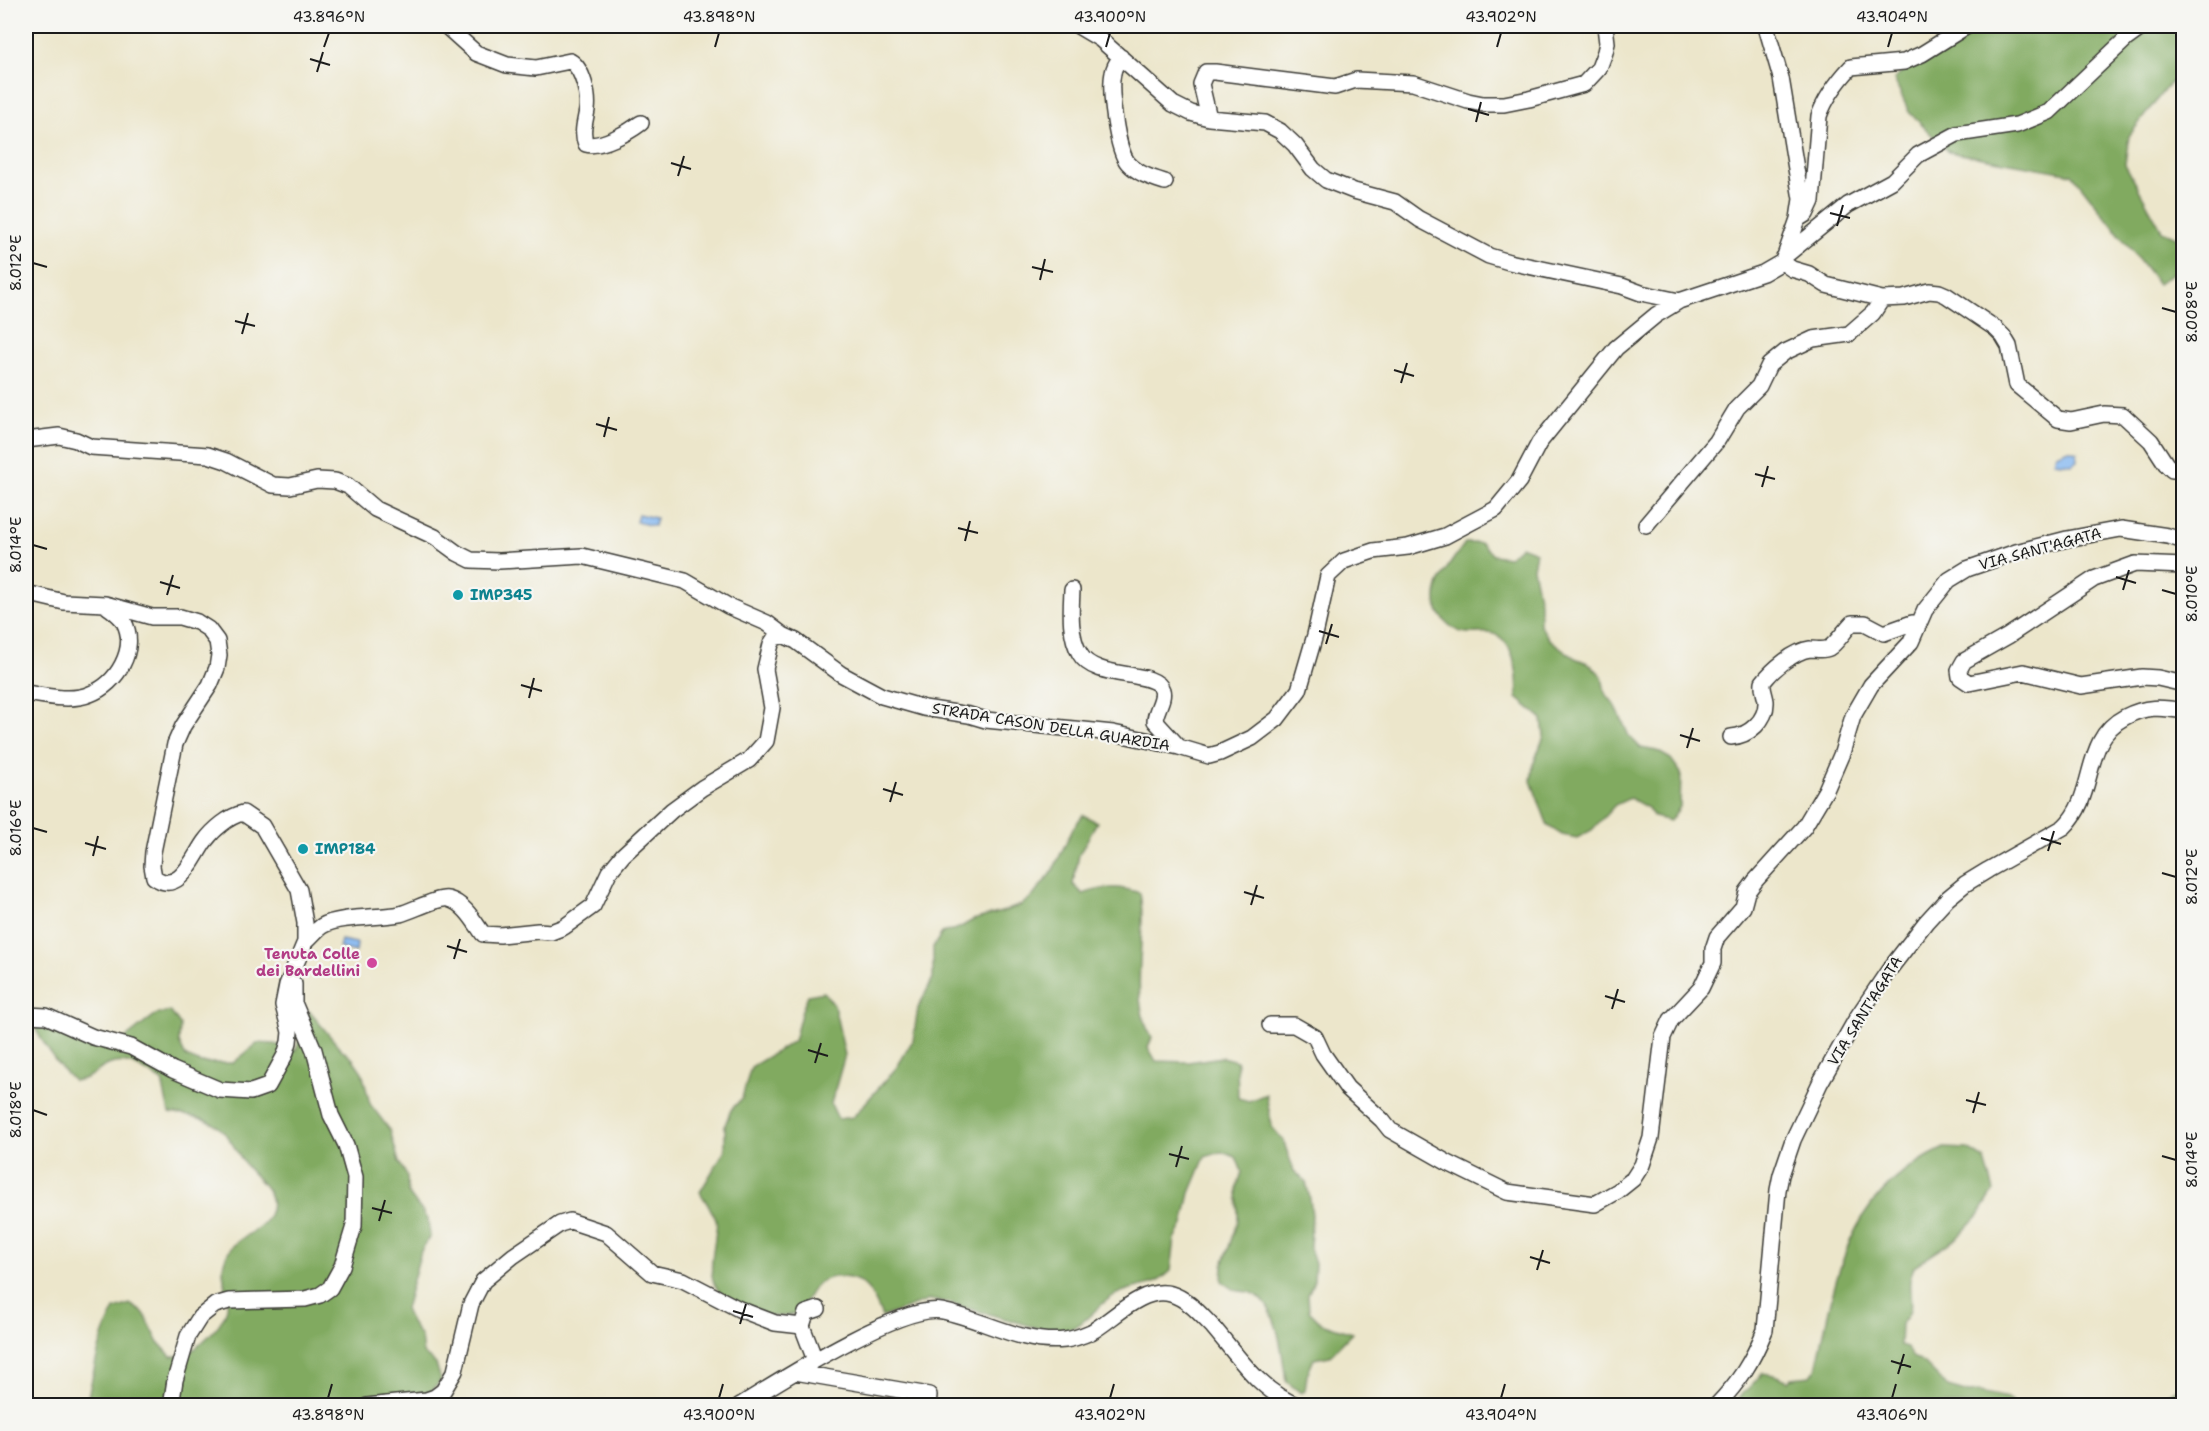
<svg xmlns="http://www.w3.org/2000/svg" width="2209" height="1431" font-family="'Shantell Sans',sans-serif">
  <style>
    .forest { fill: #81aa61; stroke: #4e633e; stroke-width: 1.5 }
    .water { fill: #84b7f1; stroke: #506a86; stroke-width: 1.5 }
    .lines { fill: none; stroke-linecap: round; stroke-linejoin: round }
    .minor-casing { stroke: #3b3a36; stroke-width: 18 }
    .minor { stroke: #fff; stroke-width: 15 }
    .ticks { fill: none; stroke: #1c1c1c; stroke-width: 2 }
    .culture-dot { fill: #0f9aa8; stroke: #f6f6f2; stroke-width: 2 }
    .hotel-dot { fill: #d1479c; stroke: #f6f6f2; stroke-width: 2 }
    .labels { text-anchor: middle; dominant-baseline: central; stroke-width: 4.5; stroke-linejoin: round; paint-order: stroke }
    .street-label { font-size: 15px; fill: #1c1c1c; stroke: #f6f6f2 }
    .culture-label { font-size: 15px; font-weight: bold; fill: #0d838f; stroke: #f6f6f2; text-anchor: start }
    .hotel-label { font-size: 15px; font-weight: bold; fill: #b23c85; stroke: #f6f6f2; text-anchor: end }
    .neatline { fill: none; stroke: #1c1c1c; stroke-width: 2 }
    .ticks-label { font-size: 15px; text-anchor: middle; fill: #1c1c1c }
  </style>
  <rect width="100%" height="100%" fill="#f6f6f2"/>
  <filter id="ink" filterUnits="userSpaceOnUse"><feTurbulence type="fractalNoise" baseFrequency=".0167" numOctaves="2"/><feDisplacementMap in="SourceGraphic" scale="12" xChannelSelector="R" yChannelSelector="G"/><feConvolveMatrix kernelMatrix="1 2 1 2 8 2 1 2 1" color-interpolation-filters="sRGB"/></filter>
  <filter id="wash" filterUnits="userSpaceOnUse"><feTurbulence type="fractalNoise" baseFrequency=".008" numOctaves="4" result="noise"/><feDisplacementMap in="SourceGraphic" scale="24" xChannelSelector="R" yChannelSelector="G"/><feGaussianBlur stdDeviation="1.35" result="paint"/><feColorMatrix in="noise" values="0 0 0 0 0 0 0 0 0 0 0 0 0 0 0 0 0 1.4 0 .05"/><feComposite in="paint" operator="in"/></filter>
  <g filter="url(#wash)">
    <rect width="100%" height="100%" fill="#ece6cb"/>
    <!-- forest -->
    <path class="forest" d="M1967,26H2183V71L2165,89L2129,136L2125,164L2162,231C2185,239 2183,242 2183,266L2158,284L2072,174L1949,152L1909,112L1894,79L1943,40Z
      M1465,543H1481L1493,555L1509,557L1521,546L1536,552L1533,568L1540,602V625L1549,639L1575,658L1590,664L1602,676L1605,693L1615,705L1629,736L1641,748L1657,751L1671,759L1681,773L1680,807L1670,821L1654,817L1648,808L1630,798L1615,805L1592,830L1577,838L1562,835L1548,826L1531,781L1533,765L1544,736L1542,719L1517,698C1519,680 1516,649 1500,637C1489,630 1481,634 1469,633C1458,633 1452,628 1445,621C1421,594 1450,565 1465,543Z
      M1083,815L1097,822L1079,855L1073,884L1083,894C1105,886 1118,886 1140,893C1148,939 1127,997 1152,1038L1148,1047L1156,1061L1188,1062L1222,1057L1237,1061L1238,1098L1249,1101L1266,1094L1272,1127L1283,1140L1294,1171L1306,1182L1310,1199L1312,1215L1310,1248L1315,1263L1314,1280L1308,1295L1309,1311L1321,1323L1352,1333L1330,1356L1314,1359L1307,1375L1305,1391L1301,1393L1286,1381C1282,1356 1279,1304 1252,1293C1248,1291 1242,1292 1238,1291C1232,1290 1227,1285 1222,1281L1223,1265L1238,1220L1237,1187L1242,1172L1236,1157L1221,1152L1205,1157L1190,1193L1183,1225L1175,1239L1171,1271C1166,1275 1161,1280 1156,1282C1141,1288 1124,1288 1110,1298C1088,1314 1086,1327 1055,1333L946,1302L930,1300L882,1317C873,1295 867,1277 840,1277C834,1276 824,1279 819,1283C809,1290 806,1306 797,1312C776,1325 728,1307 716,1287C708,1275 713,1252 715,1238C715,1233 718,1225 716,1220C713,1211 705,1201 700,1192L725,1150V1125L731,1110L742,1098L751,1067L794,1041L802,1010L808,995L824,992L834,1005L845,1055L831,1104L838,1119L853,1117L897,1067L913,1040L918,1008L933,978V947L942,933L959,928L973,920L1005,911L1021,905L1033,896L1053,870L1073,828Z
      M170,1011L180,1025L179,1042L186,1057L201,1063H233L258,1043L274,1044L296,1050L309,1011L340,1048L353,1059L362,1072L370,1104L390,1130L399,1162L407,1176L408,1193L428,1219L430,1236L421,1251L405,1309L411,1323L421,1337L423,1353L436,1364L441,1380L421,1405H86C94,1373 98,1339 115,1309L130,1304L144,1313L159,1343L171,1356H186C199,1345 225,1325 227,1307C228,1302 226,1294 225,1289C225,1281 221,1269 224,1262C231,1236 258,1235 268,1217C281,1192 256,1181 244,1163C235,1150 230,1136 217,1126C203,1116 185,1116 169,1113L162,1081C143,1070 127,1055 104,1067C90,1075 93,1077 74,1081C58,1068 47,1048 36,1030L41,1016L114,1047L155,1015Z
      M1944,1148L1968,1149L1985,1160L1994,1191L1979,1215L1958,1237L1914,1266C1913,1271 1910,1276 1910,1281C1908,1298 1917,1309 1901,1324L1900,1345L1907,1347L1911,1356L1925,1364L1948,1387L1969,1393L1980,1392L2007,1398L2014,1405H1732L1763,1373L1774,1375L1789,1381L1792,1378L1811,1376L1816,1369C1838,1272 1844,1195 1944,1148Z
      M2183,1384V1405H2150Z"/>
    <!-- water -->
    <path class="water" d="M2068,449L2077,452L2078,460L2072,464L2054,462L2056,454Z
      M638,514L656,518L654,526L636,522Z
      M341,940L357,943L356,952L339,948Z"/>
  </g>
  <g filter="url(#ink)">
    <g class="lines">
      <!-- minor casing -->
      <g class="minor-casing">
        <path id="minor" d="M446,26L476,53L507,65L536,68L570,61C583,68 589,96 587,110C585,123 581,132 586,144C601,148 629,132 641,123
          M1078,26L1100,39L1173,104L1191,113L1209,118L1265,123L1280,131L1295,145L1313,169L1326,180L1354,191L1395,202L1419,219L1489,256L1509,262L1622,286L1641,293L1679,301
          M1768,26L1767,30L1781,78L1801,199L1798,219L1785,256
          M1121,57C1117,62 1114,66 1113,73C1109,90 1117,151 1128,163C1138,174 1152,178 1165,182
          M1209,118L1201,84L1206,72H1215L1335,87L1356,80L1413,83L1468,101L1483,104H1504L1529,99L1584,84L1599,68L1605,52L1607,43L1605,26
          M1798,219L1806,214L1812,201L1819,116C1825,99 1838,81 1851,67L1904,62L1922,54L1967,26
          M1784,257L1848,205L1892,181L1918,155L1957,134L2017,125L2049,112L2126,39L2144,26
          M1782,262L1792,269L1809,274L1826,285L1882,299L1904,298L1929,291L1939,292L1946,295L1995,328L2003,336L2009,346L2017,385L2058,419L2071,421L2104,414L2123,415L2151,441L2166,464L2172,470H2184
          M26,440L59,436L76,440L91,447L208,455L226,461L273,485L290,486L317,480L335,481L348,486L375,509L435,537L457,553L471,560L499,561L582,556L685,581L728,606L767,623L783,635L796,641L841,674L882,696L924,708L969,715L986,720L1113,733L1179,747L1209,756L1220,753L1252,738L1277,719L1299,690L1315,635L1328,576L1344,561L1373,551L1408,547L1445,536L1496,509L1519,481L1539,443L1616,348L1656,315L1679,301L1763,273L1782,262
          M1646,525L1717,441L1737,408L1759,386L1769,365L1785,352L1813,339L1849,334L1873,313L1882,299
          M2184,566L2135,564L2094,579L2008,636L1964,661L1959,670L1960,677L1969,683L2023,672L2081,686L2142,677L2158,678L2184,684
          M1072,590C1071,610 1069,636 1080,654C1095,681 1156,669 1162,690C1165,699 1155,711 1155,721L1179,747
          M26,593L64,602L105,604L152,617H180L197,622L208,629L217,641L219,655L217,668L210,685L183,726L175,744L153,852L152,866L154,877C180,896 193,857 205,841C213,830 229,816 243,813L262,826L299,890L305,923V942L287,985L283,1005L290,1032L289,1042L285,1055L268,1086L251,1092L220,1090L173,1070L131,1047L93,1037L46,1016L27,1015
          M26,693C45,696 72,702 90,694C117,684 138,649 124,622C120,615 113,611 107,606
          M1731,737C1749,736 1767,720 1766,701C1765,694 1762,689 1763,682C1773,669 1794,651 1810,649C1817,649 1823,651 1829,648C1836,644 1845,630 1852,623H1865L1884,633L1912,623L1918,624
          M305,942C311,937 316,930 322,926C339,916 380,918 400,914C412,911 438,897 448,899C464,903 474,921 483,934L500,935L538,931L551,932L564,927L593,906L609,872L623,855L672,810L702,788L749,760L766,741L772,708L765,669L771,644L775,638L783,635
          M1270,1025H1294L1315,1037L1323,1054L1347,1088L1382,1120L1390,1130L1448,1163L1507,1192L1595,1204L1618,1191L1633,1179L1642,1165L1651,1138L1663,1037L1671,1020L1701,988L1713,963V949L1717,937L1743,907L1747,892L1756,880L1804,827L1826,790L1842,753L1853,716L1871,685L1911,642L1925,610L1949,580L1967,569L2016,552L2067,539L2121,529L2168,536L2184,541
          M802,1326L806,1313L818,1309
          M795,1372L929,1395L928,1406
          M171,1406L175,1380L188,1336L200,1317L215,1305L229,1301L305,1299L320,1295L330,1288L342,1266L354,1226L355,1177L346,1145L331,1115L314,1050L294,1003V984
          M367,1406L426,1400L435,1397L443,1391L455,1371L471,1304L483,1281L513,1256L560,1224L570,1221L606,1233L652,1273L683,1280L739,1309L775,1323L802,1326L815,1360
          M739,1406C778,1382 901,1303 942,1311C983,1319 1022,1345 1065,1340C1073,1339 1084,1335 1091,1332C1113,1320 1142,1286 1171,1294C1188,1299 1201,1315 1213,1327C1238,1356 1261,1393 1299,1406
          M1716,1406C1740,1381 1752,1362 1765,1330L1778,1190L1781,1175L1793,1140L1820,1083L1858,1016L1889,970L1926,922L1948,898L1965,884L1988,870L2064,827C2098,794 2081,740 2125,717C2145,706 2161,707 2184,711"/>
      </g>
      <!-- minor -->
      <use href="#minor" class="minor"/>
    </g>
  </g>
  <!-- ticks -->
  <path class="ticks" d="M324,47L329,33M715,47L719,33M1106,47L1110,33M1497,47L1501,33M1888,47L1892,33M310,59L330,65M317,72L323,52M1468,109L1489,115M1476,122L1481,102M671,163L691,169M678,176L684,156M1830,213L1850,218M1837,226L1843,205M33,263L47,267M1032,267L1053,272M1040,280L1045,259M2162,308L2176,312M235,321L255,326M242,334L248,313M1394,370L1414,376M1401,383L1407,363M596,424L617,430M604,437L609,417M1755,474L1775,479M1762,487L1768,466M958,528L978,533M965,541L970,521M33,545L47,549M2116,577L2136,583M160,582L180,588M2123,590L2129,570M2162,590L2176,594M167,595L173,575M1319,631L1339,637M1326,644L1332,624M521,685L542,691M529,698L534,678M1680,735L1700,741M1687,748L1693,728M883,789L903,795M890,802L896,782M33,828L47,832M2041,838L2061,844M85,843L106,849M2048,851L2054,831M93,856L98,836M2162,873L2176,877M1244,892L1264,898M1251,905L1257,885M447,946L467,952M454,959L460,939M1605,996L1625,1002M1612,1009L1618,989M808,1050L828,1056M815,1063L821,1043M1966,1100L1986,1105M33,1110L47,1115M1973,1113L1979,1092M1169,1154L1189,1159M2162,1156L2176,1160M1176,1167L1182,1146M372,1208L392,1213M379,1221L385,1200M1530,1257L1550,1263M1537,1270L1543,1250M733,1311L753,1317M740,1324L746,1304M1891,1361L1911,1367M1898,1374L1904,1354M328,1398L332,1384M719,1398L723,1384M1110,1398L1114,1384M1501,1398L1505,1384M1892,1398L1896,1384"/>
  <!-- markers -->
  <g class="culture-dot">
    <circle cx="458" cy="595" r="6"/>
    <circle cx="303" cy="849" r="6"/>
  </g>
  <circle class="hotel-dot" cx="372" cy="963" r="6"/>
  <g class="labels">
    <!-- street labels -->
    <g class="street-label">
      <text transform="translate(2040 549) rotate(-15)">VIA SANT'AGATA</text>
      <text transform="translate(1051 727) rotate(9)">STRADA CASON DELLA GUARDIA</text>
      <text transform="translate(1865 1011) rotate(-58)">VIA SANT'AGATA</text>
    </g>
    <!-- culture labels -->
    <g class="culture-label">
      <text x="470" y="595">IMP345</text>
      <text x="315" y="849">IMP184</text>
    </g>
    <!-- hotel labels -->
    <g class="hotel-label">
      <text x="360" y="954">Tenuta Colle<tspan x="360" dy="17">dei Bardellini</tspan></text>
    </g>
  </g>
  <!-- margin -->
  <rect width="2209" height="1431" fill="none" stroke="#f6f6f2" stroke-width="66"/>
  <rect x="33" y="33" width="2143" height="1365" class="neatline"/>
  <g class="ticks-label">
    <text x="329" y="22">43.896°N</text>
    <text x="719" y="22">43.898°N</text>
    <text x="1110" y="22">43.900°N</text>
    <text x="1501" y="22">43.902°N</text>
    <text x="1892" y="22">43.904°N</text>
    <text transform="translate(16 263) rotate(-90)" y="5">8.012°E</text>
    <text transform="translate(2192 312) rotate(-90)" y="5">8.008°E</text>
    <text transform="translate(16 545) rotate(-90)" y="5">8.014°E</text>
    <text transform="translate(2192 594) rotate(-90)" y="5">8.010°E</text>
    <text transform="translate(16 828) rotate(-90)" y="5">8.016°E</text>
    <text transform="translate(2192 877) rotate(-90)" y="5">8.012°E</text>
    <text transform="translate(16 1110) rotate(-90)" y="5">8.018°E</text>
    <text transform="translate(2192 1160) rotate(-90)" y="5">8.014°E</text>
    <text x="328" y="1420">43.898°N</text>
    <text x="719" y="1420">43.900°N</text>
    <text x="1110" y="1420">43.902°N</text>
    <text x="1501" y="1420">43.904°N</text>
    <text x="1892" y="1420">43.906°N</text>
  </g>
</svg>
